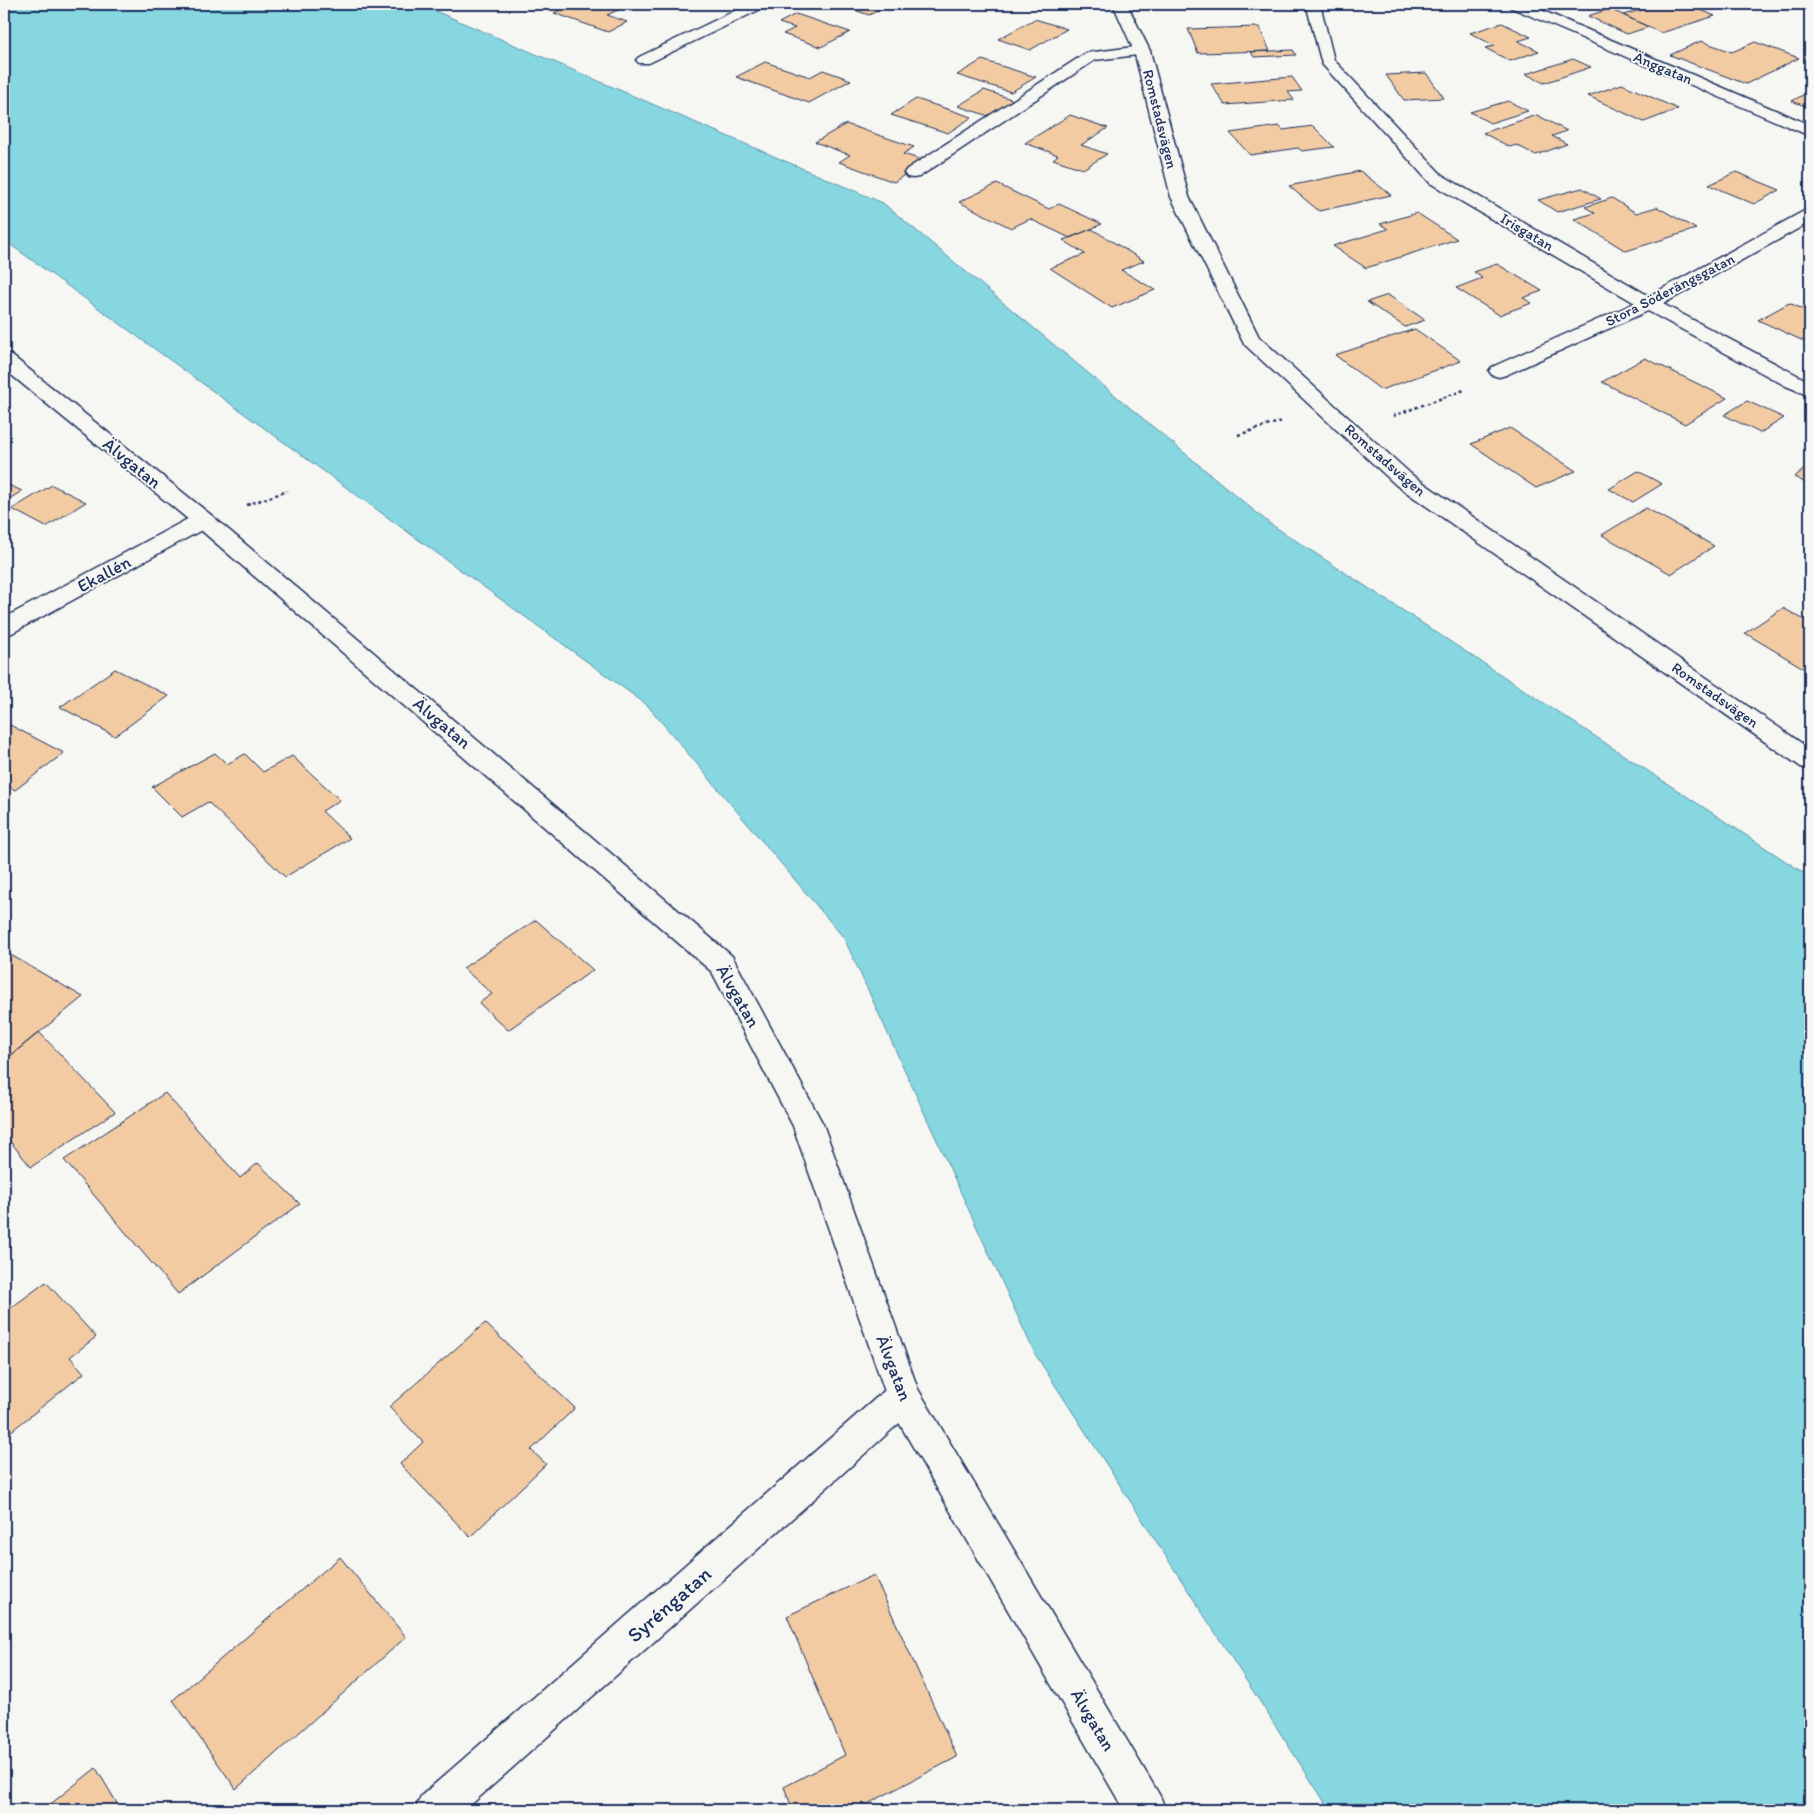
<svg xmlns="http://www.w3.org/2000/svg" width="1814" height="1814" font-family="Itim,sans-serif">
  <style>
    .water { fill: #86d7e0; stroke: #5b94ac }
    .building { fill: #f2cba2; stroke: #1b2f5e }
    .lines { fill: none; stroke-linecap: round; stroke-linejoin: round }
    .street-casing { stroke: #1b2f5e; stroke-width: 3 }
    .secondary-casing { stroke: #1b2f5e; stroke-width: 3 }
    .path { stroke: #1b2f5e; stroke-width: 2.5; stroke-dasharray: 3 3; stroke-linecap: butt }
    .street { fill: #f6f6f2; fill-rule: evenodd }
    .secondary { fill: #f6f6f2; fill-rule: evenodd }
    .labels { text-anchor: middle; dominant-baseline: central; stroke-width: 4; stroke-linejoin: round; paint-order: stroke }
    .far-street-label { font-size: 15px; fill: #1b2f5e; stroke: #f6f6f2 }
    .street-label { font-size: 18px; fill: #1b2f5e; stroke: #f6f6f2 }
    .near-street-label { font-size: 21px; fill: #1b2f5e; stroke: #f6f6f2 }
  </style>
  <rect width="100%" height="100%" fill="#f6f6f2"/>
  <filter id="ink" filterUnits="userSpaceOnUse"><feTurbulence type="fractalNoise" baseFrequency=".02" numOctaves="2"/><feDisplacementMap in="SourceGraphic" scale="10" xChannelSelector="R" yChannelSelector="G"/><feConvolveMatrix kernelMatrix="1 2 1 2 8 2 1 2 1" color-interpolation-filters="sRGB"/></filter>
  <g filter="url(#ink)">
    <!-- water -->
    <path class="water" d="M4,4H419L883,203L1269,523L1810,877V1810H1330L1035,1354L844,938L647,705L4,240Z"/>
    <!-- building -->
    <path class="building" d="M574,4H600L618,10L607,15L627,22L608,32L554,13Z
      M843,4H891L869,15L840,5Z
      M1352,4H1417V6Z
      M1662,4H1687L1715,16L1661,33L1623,15Z
      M1609,9L1623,15L1649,27L1627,34L1588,16Z
      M796,14L850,32L821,47L783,34L795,28L779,23Z
      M1035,19L1067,29L1030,50L998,39Z
      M1502,23L1531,37L1518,41L1539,51L1510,61L1485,48L1495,46L1470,33Z
      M1259,27L1270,51L1198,53L1188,29Z
      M1701,41L1732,52L1755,42L1799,58L1746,84L1670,55Z
      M1293,50L1296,55L1254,57L1251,52Z
      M1573,59L1591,67L1544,83L1526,74Z
      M982,60L1036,77L1011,92L957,75Z
      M765,62L810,77L823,70L851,80L809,103L736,77Z
      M1426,73L1444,98L1404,100L1386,75Z
      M1292,77L1302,91L1288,92L1294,100L1225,105L1211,84Z
      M1622,84L1678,109L1644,122L1588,96Z
      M984,90L1014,100L989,116L958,106Z
      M1810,91V108L1792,101Z
      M916,99L972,117L948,133L891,115Z
      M1508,101L1528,111L1490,123L1470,112Z
      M1070,115L1108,128L1081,145L1107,154L1083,169L1053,159L1058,155L1025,143Z
      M1537,115L1567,131L1552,136L1567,144L1536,155L1516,145L1510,147L1483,133Z
      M846,124L914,147L903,154L925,161L894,182L839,162L850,155L815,142Z
      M1279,126L1283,130L1313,126L1334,147L1302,151L1298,148L1250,155L1230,133Z
      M1360,171L1391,195L1319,211L1289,186Z
      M1736,172L1780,190L1754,204L1709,185Z
      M997,184L1049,209L1059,204L1102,224L1070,238L1030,219L1011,228L959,202Z
      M1582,188L1601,199L1557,212L1538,200Z
      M1612,198L1636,213L1657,207L1696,229L1626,251L1574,219L1595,213L1585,207Z
      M1417,213L1457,239L1366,268L1333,246L1388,229L1380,224Z
      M1092,229L1144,261L1121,270L1155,290L1112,308L1050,268L1085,254L1063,240Z
      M1497,264L1542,291L1523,298L1532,303L1499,315L1456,288L1482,278L1474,272Z
      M1388,295L1425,320L1405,327L1367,302Z
      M1789,303L1810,312V344L1758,320Z
      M1415,329L1461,361L1381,390L1335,355Z
      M1645,358L1727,398L1685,424L1602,382Z
      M1747,401L1784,418L1760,433L1724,415Z
      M1510,428L1576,471L1536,488L1471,444Z
      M1810,465V485L1794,477Z
      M1638,471L1662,484L1633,502L1609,489Z
      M4,483L22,491L4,502Z
      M52,485L86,502L46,527L12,509Z
      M1646,508L1714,546L1671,574L1602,535Z
      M1783,608L1810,623V672L1745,633Z
      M115,669L169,696L115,736L60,707Z
      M10,725L64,753L15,790L4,784V730Z
      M215,753L227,764L245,754L263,772L292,756L340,800L322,811L350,838L285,877L208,802L182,817L152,787Z
      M536,920L593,970L508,1030L479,1003L492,994L463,968Z
      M4,951L83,997L4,1061Z
      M39,1032L115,1112L31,1167L4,1134V1061Z
      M165,1093L240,1178L258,1163L300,1204L178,1294L64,1160Z
      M46,1282L96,1337L70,1357L84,1373L4,1437V1313Z
      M485,1323L575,1408L531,1450L546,1464L470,1537L400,1464L423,1442L389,1407Z
      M340,1557L406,1637L236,1789L173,1700Z
      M874,1575L957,1757L856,1810H793L784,1787L845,1755L787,1616Z
      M96,1768L121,1810H43Z"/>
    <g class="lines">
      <!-- street casing -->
      <g class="street-casing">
        <path id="street" d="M749,4H767L765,7L649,63H639L636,60L639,57Z
          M1306,4H1320L1334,60L1442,175L1649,296L1804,211L1810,210V222L1663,304L1810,382V396L1786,386L1648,311L1506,375L1499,377L1492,375L1489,371L1492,367L1635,303L1430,183L1322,64Z
          M1508,4H1527L1810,125V136L1510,7Z
          M1142,46L1147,48L1150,51L1147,54L1095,60L919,177L913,178L907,177L904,173L907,169L1086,53Z
          M203,513L211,515L214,520L211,525L12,633L4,636V618L195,515Z
          M903,1381L915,1385L920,1397L915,1409L465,1810H415L421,1796L891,1385Z"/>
      </g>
      <!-- secondary casing -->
      <g class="secondary-casing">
        <path id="secondary" d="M1113,4H1127L1150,51L1189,197L1259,337L1412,475L1810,749V770L1801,767L1396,485L1244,344L1171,197L1134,51Z
          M4,353L11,355L211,515L732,956L823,1124L918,1389L1160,1796L1166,1810H1124L891,1409L793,1126L712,972L195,525L4,369Z"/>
      </g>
      <!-- path -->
      <path class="path" d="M1393,416L1464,390
        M1238,435L1282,421
        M247,505L287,491"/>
      <!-- street -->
      <use href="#street" class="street"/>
      <!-- secondary -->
      <use href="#secondary" class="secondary"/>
    </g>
  </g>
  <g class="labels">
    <!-- far-street labels -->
    <g class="far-street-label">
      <text transform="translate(1663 68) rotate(23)">Änggatan</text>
      <text transform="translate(1160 119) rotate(76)">Romstadsvägen</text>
      <text transform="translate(1527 232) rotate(31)">Irisgatan</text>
      <text transform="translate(1670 290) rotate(-27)">Stora Söderängsgatan</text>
      <text transform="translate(1385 460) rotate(41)">Romstadsvägen</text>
      <text transform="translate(1715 695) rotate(35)">Romstadsvägen</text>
    </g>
    <!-- street labels -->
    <g class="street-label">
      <text transform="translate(132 463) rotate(39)">Älvgatan</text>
      <text transform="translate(104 574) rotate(-28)">Ekallén</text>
      <text transform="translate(442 723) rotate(40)">Älvgatan</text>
      <text transform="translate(738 996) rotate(60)">Älvgatan</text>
      <text transform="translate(894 1368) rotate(69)">Älvgatan</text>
      <text transform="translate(1093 1720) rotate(59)">Älvgatan</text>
    </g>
    <!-- near-street labels -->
    <g class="near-street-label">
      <text transform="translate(669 1604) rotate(-41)">Syréngatan</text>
    </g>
  </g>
  <!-- margin -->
  <rect width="1814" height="1814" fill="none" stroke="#f6f6f2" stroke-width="20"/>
  <rect x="10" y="10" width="1794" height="1794" fill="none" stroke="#1b2f5e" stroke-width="2" filter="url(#ink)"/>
</svg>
